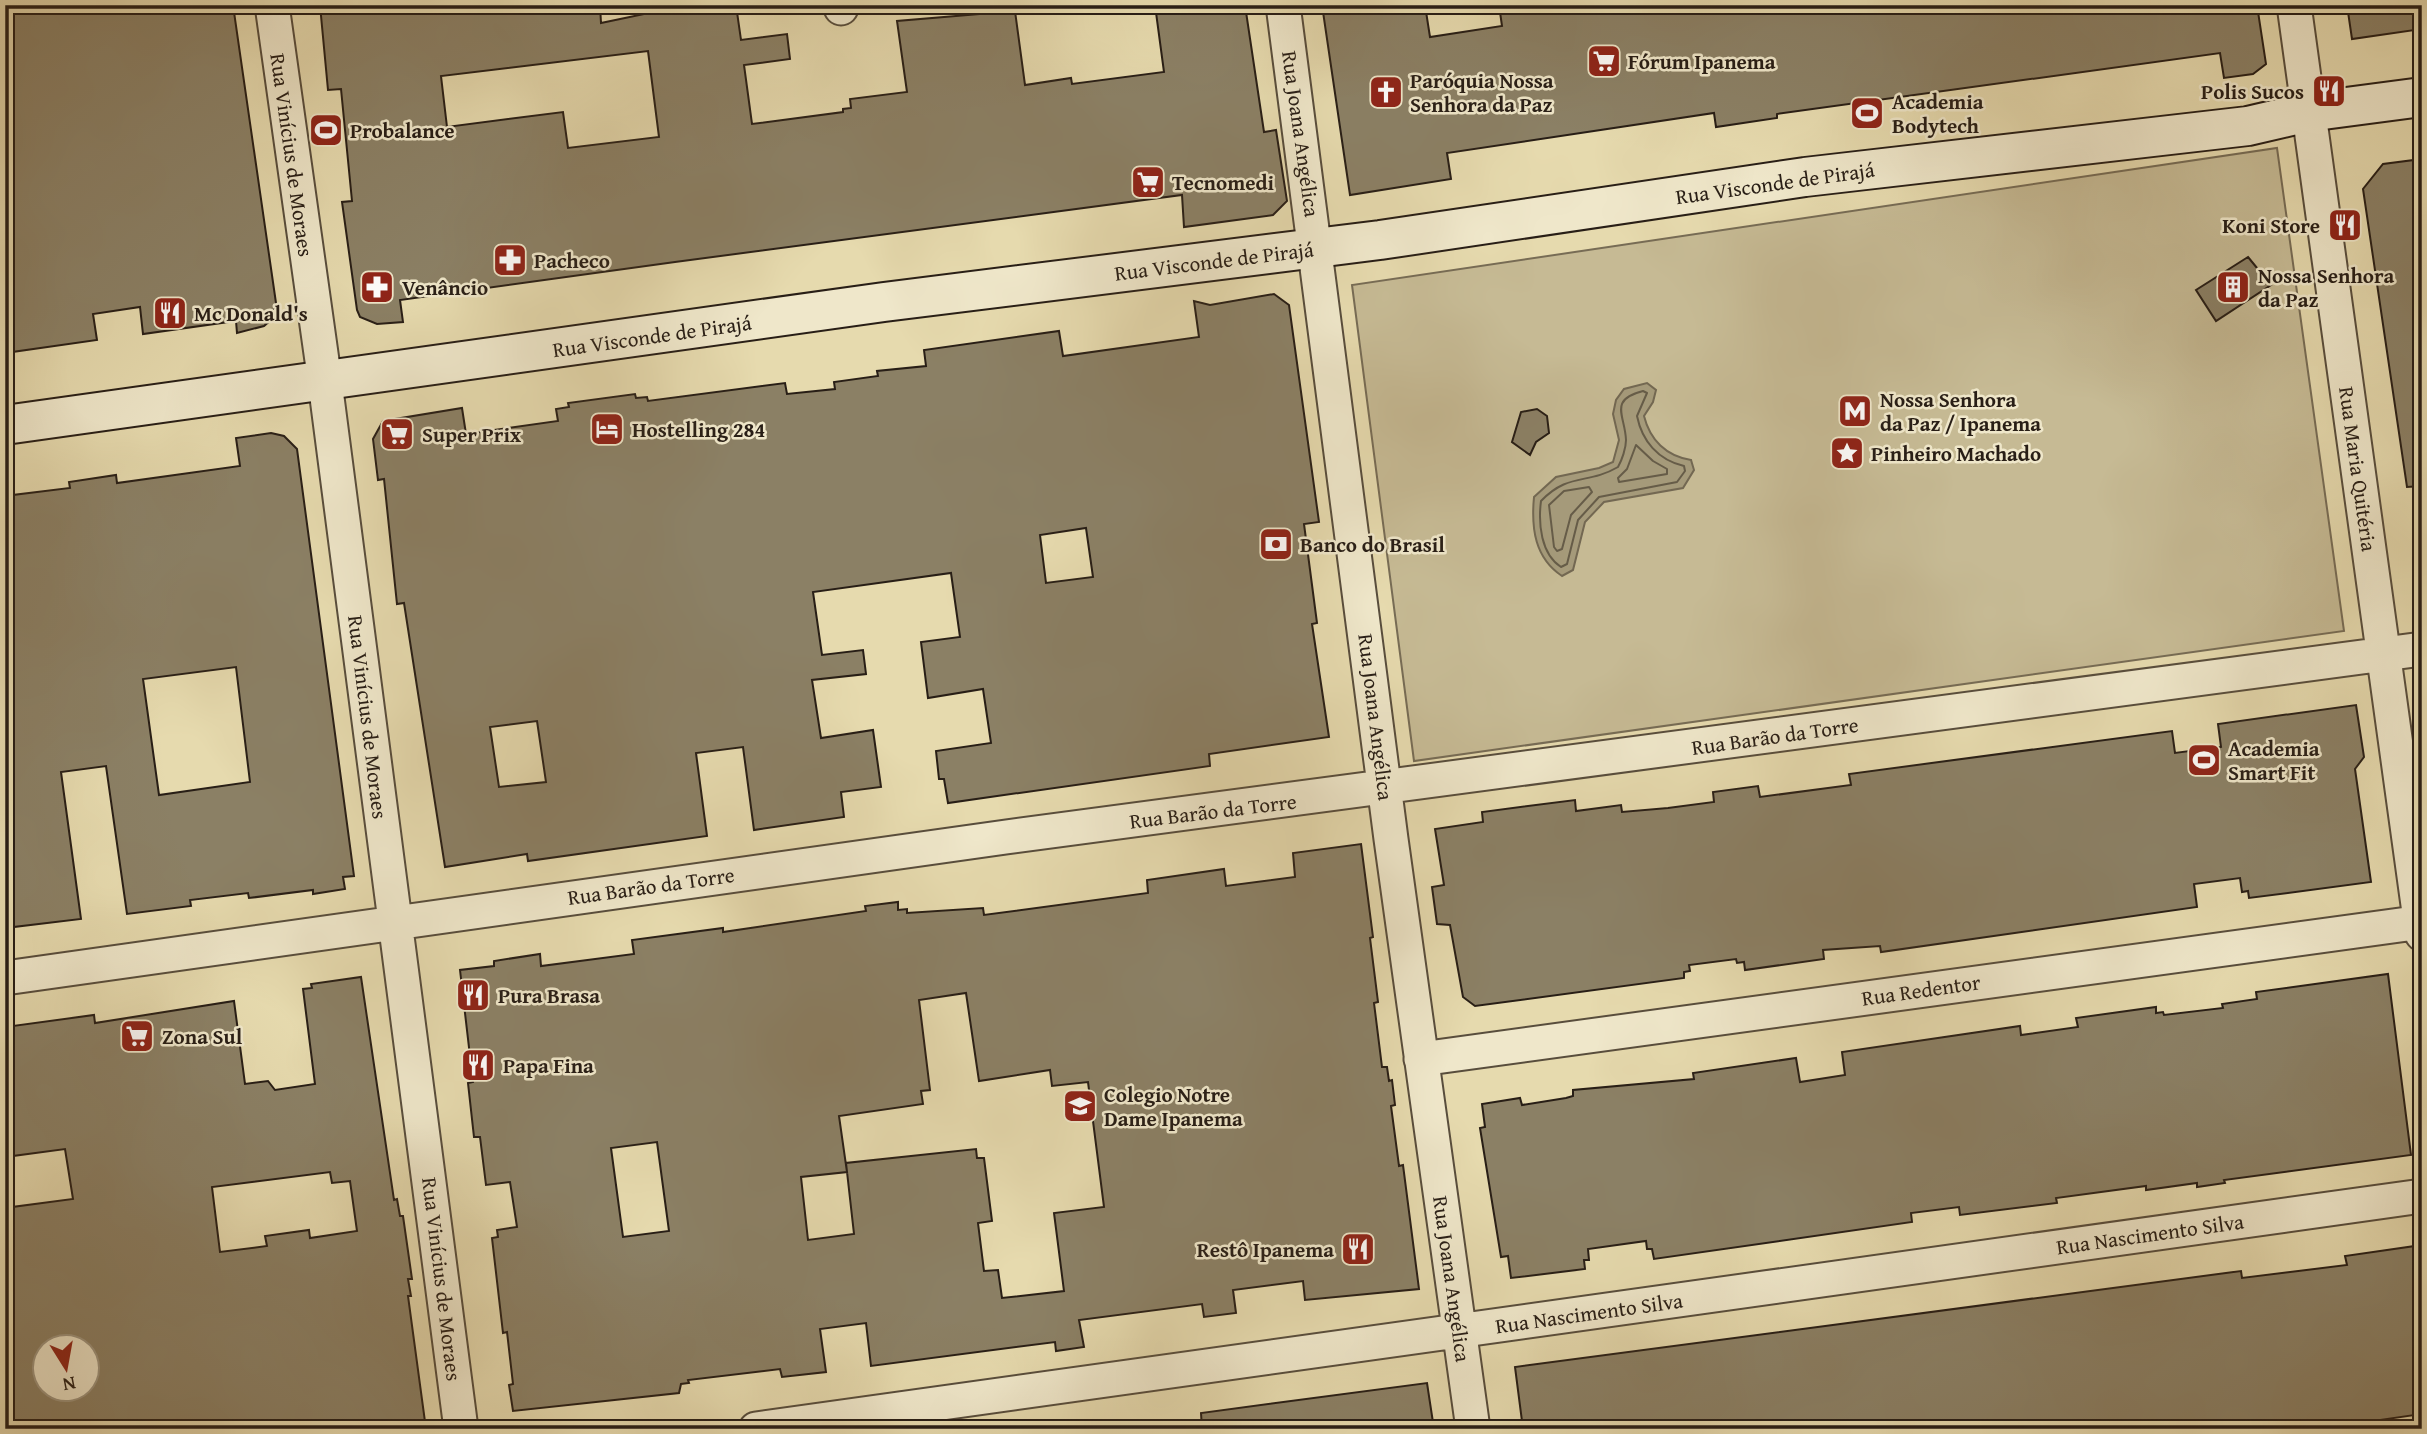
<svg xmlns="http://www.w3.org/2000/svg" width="2427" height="1434" font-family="'Gentium Book Plus',serif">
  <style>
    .green { fill: #c6ba94; stroke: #776c55; stroke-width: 2 }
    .water { fill: #a59a7a; stroke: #736852; stroke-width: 2 }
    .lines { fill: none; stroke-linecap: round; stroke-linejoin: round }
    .shore { stroke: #665c48; stroke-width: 2 }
    .building { fill: #8b8065; stroke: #281e16; stroke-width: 2; fill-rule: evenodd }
    .street-casing { stroke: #584d3c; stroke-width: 37 }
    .secondary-casing { stroke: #281e16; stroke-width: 42 }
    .street { stroke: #efe7ca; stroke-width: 33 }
    .secondary { stroke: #efe7ca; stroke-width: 38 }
    .labels { text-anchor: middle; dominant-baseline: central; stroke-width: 5; stroke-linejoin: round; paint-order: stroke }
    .poi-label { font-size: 21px; font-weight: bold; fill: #281e16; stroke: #efe7ca; text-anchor: start }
    .street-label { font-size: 21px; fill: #281e16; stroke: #efe7ca }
  </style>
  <rect width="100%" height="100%" fill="#e6daae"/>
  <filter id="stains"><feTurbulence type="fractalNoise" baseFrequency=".00286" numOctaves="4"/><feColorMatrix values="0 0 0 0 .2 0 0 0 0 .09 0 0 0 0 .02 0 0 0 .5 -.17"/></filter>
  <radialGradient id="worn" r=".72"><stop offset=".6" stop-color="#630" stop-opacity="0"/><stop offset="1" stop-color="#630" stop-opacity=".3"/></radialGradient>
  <!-- green -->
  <path class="green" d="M2277,148L2344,631L1414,761L1352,285Z"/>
  <!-- water -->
  <path class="water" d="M1647,383L1656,390L1653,402L1644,416C1650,440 1666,456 1691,460L1694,470L1683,488L1604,502L1585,522L1573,570L1562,576C1535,558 1531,529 1534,497L1556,477L1599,468L1613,462L1619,440L1613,414L1616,400L1624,389Z"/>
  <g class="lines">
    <!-- shore -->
    <path class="shore" d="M1643,391L1647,393L1637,416C1642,441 1658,460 1684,466L1685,471L1677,482L1599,497L1578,520L1567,564L1561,567C1541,554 1538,524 1541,501C1569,472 1587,485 1618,467C1622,460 1626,448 1626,440C1625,415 1608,400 1643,391Z
      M1636,445L1653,461L1667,469V474L1619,482L1618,478L1627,469Z
      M1589,487L1592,492L1571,515L1562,549L1557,551L1554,547L1549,505L1564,491Z"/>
  </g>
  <!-- building -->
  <path class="building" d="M5,5H233L276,303L271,320L264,326L237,333L236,321L143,334L140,307L93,314L97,340L5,353Z
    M320,5H600L601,23L649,13L648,5H736L741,40L787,34L790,59L744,65L752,124L843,112V109L851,108L850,99L907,92L897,21L1015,11L1025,85L1071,78L1072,84L1164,72L1155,5H1245L1264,132L1276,130L1287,201L1273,215L1184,227L1182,195L675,262L400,300L403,322L377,324L360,317L357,310L342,202L352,201L341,89L328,90ZM648,51L659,137L568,148L563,112L447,127L441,76Z
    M1322,5H1425L1430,37L1502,26L1499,5H2257L2266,64L2253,74L2224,78L2220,53L1777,114V118L1716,127L1714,113L1447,153L1451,179L1350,195Z
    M2347,5H2422V29L2352,39Z
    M2422,159V486L2407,487L2363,189L2383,164Z
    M2248,257L2271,285L2216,321L2196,290Z
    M1274,294L1289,305L1319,522L1304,524L1317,623L1312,624L1329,737L1209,754L1210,766L948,803L944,779H939L936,751L991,743L983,689L928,698L921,642L960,637L951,573L813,592L822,655L863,650L866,674L812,680L821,738L873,730L881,787L841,792L844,817L754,830L743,747L696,753L707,836L528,861L527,854L445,867L404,603L397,604L384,479L378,480L373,439L383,421L462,408L466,434L558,421L556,409L569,407L568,403L635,394L636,398L647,397L648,401L785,383L787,394L835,389L834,382L878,376L877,371L926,366L924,350L1059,331L1063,356L1199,337L1194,301L1210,305ZM1086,528L1093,577L1046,583L1040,535ZM537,721L546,782L499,787L490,727Z
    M1537,409L1547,416L1549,433L1536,442L1530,455L1512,442L1521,412Z
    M271,433L284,436L297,449L354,876L343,877L345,889L313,894V890L249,898L248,893L190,900L191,906L127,914L106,766L61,772L81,919L5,928V496L70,488L69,482L116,475L117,483L240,466L236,438ZM236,667L250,782L159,795L143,679Z
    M2356,705L2364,757L2355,769L2371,882L2249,898L2248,891L2242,892L2240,878L2194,884L2197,907L1881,952L1880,946L1823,950L1824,959L1745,970L1744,962L1737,963L1736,959L1689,965L1690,971L1684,972V978L1475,1006L1463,997L1450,925L1437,924L1432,887L1444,885L1435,829L1483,822L1482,812L1575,800L1576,811L1621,805L1622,812L1668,808L1714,802L1713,792L1758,786L1760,797L1851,785L1849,774L2172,731L2175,753L2221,747L2218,724Z
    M1361,844L1373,937L1370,938L1378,1002L1374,1003L1382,1067H1387L1389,1081L1392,1080L1395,1105L1391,1106L1399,1166L1403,1165L1419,1289L1305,1300L1303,1281L1233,1290L1236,1313L1204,1317L1202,1304L1079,1320L1084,1347L1056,1351L1055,1342L871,1366L866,1323L820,1329L826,1372L782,1377L780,1369L688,1380L689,1383L681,1384L679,1393L513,1411L509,1385L513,1384L507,1332L503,1333L492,1238L498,1237L497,1230L517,1227L510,1182L486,1185L480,1137H474L468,1083L473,1082L460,970L494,966V961L540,954L541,966L634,954L632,940L723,928V932L866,911L865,906L898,902V910L907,909V913L983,908L984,915L1148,893L1147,880L1224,869L1226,886L1295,877L1293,853ZM966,993L979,1081L1050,1070L1052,1086L1088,1082L1104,1207L1054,1213L1064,1291L1002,1298L998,1270L984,1271L978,1223L992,1221L984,1158H977L976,1149L846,1163L854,1234L808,1240L801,1177L847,1172L839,1116L923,1104L921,1091L930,1090L919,1000ZM657,1142L669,1231L623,1237L611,1148Z
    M2388,974L2411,1155L2224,1180L2225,1183L2197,1187V1183L2146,1190V1186L2056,1198L2057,1203L1960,1215L1959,1207L1911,1213L1912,1222L1654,1259L1652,1249H1647L1646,1241L1588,1249L1589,1260H1584L1585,1269L1511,1278L1508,1256L1501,1257L1480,1128L1485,1127L1482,1104L1520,1098L1522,1105L1566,1098L1573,1096V1090L1694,1079L1693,1073L1796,1058L1800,1082L1845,1075L1842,1052L2020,1026L2021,1035L2078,1027L2076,1018L2156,1007V1013L2163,1012L2164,1015L2223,1008L2222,1004L2257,999L2256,992Z
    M361,977L394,1200L397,1199L400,1216H403L412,1279H408L411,1296H408L426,1429H5V1208L73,1199L65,1149L5,1157V1027L94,1015L95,1023L234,1001L245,1084L268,1081L275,1090L315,1084L303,989L312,988L311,984ZM330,1172L332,1183L350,1181L357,1231L310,1238L309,1230L265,1236L267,1246L220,1252L212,1187ZM46,1347H88V1389H46Z
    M2422,1245V1414L2352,1424L2353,1429H1523L1515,1367L2241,1271L2242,1278L2347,1265L2345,1256Z
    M1427,1383L1434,1429H1202L1201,1413Z"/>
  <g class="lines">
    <!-- street casing -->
    <g class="street-casing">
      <path id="street" d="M272,5L325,382L461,1429
        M841,5V8
        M1283,5L1391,839L1473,1429
        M2294,5L2422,934
        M5,978L1006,837L2422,649
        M1421,1059L2422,922
        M756,1429L2422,1196"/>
    </g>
    <!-- secondary casing -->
    <g class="secondary-casing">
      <path id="secondary" d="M5,425L884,302L1380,240L1805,177L2248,126L2308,112L2422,97"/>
    </g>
    <!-- street -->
    <use href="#street" class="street"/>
    <!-- secondary -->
    <use href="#secondary" class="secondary"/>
  </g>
  <!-- icons -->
  <defs>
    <g id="supermarket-square" transform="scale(1.75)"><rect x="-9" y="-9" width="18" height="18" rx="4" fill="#8f2418" stroke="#efe7ca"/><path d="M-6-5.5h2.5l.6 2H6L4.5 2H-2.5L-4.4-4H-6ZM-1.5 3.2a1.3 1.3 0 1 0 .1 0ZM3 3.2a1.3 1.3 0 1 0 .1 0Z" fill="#fff"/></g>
    <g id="restaurant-square" transform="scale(1.75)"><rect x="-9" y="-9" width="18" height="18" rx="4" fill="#8f2418" stroke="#efe7ca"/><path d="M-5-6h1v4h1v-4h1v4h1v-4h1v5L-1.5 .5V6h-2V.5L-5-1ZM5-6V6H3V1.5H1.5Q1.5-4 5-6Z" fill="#fff"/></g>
    <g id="church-square" transform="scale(1.75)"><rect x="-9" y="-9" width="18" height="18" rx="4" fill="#8f2418" stroke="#efe7ca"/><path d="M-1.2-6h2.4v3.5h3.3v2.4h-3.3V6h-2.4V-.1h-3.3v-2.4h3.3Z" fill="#fff"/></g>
    <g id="stadium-square" transform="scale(1.75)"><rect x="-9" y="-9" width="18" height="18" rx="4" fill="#8f2418" stroke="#efe7ca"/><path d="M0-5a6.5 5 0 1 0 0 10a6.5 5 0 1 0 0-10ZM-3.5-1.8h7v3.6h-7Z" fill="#fff"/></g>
    <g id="pharmacy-square" transform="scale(1.75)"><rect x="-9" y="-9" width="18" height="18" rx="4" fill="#8f2418" stroke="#efe7ca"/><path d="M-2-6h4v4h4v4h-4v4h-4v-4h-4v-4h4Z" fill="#fff"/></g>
    <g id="building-square" transform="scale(1.75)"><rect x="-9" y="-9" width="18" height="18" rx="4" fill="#8f2418" stroke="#efe7ca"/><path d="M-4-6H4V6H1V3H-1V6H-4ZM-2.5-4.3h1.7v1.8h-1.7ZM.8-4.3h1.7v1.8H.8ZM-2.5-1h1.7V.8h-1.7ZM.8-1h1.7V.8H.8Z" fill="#fff"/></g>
    <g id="metro-square" transform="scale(1.75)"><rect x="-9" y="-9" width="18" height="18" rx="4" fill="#8f2418" stroke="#efe7ca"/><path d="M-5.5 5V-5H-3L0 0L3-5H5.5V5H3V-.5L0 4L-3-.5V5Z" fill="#fff"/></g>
    <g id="hotel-square" transform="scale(1.75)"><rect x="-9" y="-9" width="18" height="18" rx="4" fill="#8f2418" stroke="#efe7ca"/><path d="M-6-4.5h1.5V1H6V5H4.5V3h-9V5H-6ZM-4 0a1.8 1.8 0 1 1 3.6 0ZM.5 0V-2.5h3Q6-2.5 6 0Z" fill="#fff"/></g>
    <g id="sight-square" transform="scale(1.75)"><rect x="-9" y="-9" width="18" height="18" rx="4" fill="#8f2418" stroke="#efe7ca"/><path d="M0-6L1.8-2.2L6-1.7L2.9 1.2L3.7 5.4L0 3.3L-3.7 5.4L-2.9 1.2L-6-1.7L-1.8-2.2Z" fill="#fff"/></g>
    <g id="bank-square" transform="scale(1.75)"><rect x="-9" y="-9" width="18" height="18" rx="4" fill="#8f2418" stroke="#efe7ca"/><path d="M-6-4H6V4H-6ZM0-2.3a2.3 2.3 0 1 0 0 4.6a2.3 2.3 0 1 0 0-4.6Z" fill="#fff"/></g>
    <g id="school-square" transform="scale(1.75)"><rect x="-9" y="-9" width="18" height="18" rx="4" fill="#8f2418" stroke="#efe7ca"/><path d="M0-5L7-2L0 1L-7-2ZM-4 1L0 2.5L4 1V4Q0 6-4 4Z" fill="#fff"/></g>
  </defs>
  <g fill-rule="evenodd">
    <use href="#supermarket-square" x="1604" y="61"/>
    <use href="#restaurant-square" x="2329" y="91"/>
    <use href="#church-square" x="1386" y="92"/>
    <use href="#stadium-square" x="1867" y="113"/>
    <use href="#stadium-square" x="326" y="130"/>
    <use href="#supermarket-square" x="1148" y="182"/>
    <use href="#restaurant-square" x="2345" y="225"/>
    <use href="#pharmacy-square" x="510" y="260"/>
    <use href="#pharmacy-square" x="377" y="287"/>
    <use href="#building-square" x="2233" y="287"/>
    <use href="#restaurant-square" x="170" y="313"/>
    <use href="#metro-square" x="1855" y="411"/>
    <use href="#hotel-square" x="607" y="429"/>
    <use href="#supermarket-square" x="397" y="434"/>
    <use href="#sight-square" x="1847" y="453"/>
    <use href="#bank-square" x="1276" y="544"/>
    <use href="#stadium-square" x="2204" y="760"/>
    <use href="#restaurant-square" x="473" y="995"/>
    <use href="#supermarket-square" x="137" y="1036"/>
    <use href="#restaurant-square" x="478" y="1065"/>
    <use href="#school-square" x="1080" y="1106"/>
    <use href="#restaurant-square" x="1358" y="1249"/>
  </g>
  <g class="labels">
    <!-- poi labels -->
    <g class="poi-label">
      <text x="1628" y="61">Fórum Ipanema</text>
      <text x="1410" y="80">Paróquia Nossa<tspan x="1410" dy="24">Senhora da Paz</tspan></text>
      <text x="2304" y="91" text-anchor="end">Polis Sucos</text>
      <text x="1892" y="101">Academia<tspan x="1892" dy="24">Bodytech</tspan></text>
      <text x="350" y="130">Probalance</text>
      <text x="1172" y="182">Tecnomedi</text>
      <text x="2320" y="225" text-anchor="end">Koni Store</text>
      <text x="534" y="260">Pacheco</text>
      <text x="2258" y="275">Nossa Senhora<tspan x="2258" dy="24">da Paz</tspan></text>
      <text x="402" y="287">Venâncio</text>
      <text x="194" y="313">Mc Donald's</text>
      <text x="1880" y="399">Nossa Senhora<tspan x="1880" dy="24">da Paz / Ipanema</tspan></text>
      <text x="632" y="429">Hostelling 284</text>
      <text x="422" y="434">Super Prix</text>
      <text x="1871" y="453">Pinheiro Machado</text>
      <text x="1300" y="544">Banco do Brasil</text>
      <text x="2228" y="748">Academia<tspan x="2228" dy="24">Smart Fit</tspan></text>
      <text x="498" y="995">Pura Brasa</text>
      <text x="162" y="1036">Zona Sul</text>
      <text x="503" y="1065">Papa Fina</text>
      <text x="1104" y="1094">Colegio Notre<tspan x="1104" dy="24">Dame Ipanema</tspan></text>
      <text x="1334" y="1249" text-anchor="end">Restô Ipanema</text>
    </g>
    <!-- street labels -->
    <g class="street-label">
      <text transform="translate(1301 134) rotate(82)">Rua Joana Angélica</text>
      <text transform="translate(292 155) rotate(82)">Rua Vinícius de Moraes</text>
      <text transform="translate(1775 183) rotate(-8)">Rua Visconde de Pirajá</text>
      <text transform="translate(1214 261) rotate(-7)">Rua Visconde de Pirajá</text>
      <text transform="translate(652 336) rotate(-8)">Rua Visconde de Pirajá</text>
      <text transform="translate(2358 469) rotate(82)">Rua Maria Quitéria</text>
      <text transform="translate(368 717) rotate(83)">Rua Vinícius de Moraes</text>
      <text transform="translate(1376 717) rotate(83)">Rua Joana Angélica</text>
      <text transform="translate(1775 736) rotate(-8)">Rua Barão da Torre</text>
      <text transform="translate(1213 811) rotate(-7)">Rua Barão da Torre</text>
      <text transform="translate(651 886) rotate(-8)">Rua Barão da Torre</text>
      <text transform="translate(1921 990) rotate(-8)">Rua Redentor</text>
      <text transform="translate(2150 1234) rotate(-8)">Rua Nascimento Silva</text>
      <text transform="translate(442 1279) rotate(83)">Rua Vinícius de Moraes</text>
      <text transform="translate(1452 1279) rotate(82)">Rua Joana Angélica</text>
      <text transform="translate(1589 1313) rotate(-8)">Rua Nascimento Silva</text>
    </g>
  </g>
  <!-- margin -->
  <rect width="2427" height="1434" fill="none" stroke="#e6daae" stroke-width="28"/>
  <rect x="7" y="7" width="2413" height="1420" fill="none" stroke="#281e16" stroke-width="3.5"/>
  <rect x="14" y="14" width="2399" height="1406" fill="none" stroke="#281e16" stroke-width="2"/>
  <!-- north arrow -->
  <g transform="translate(66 1368) rotate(169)"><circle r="33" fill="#efe7ca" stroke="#9f9782" stroke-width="2"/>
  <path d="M0-5L12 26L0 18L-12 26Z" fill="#8f2418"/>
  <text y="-10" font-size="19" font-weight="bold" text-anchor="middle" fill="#281e16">N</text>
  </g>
  <rect width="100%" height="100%" filter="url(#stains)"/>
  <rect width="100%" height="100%" fill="url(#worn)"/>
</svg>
